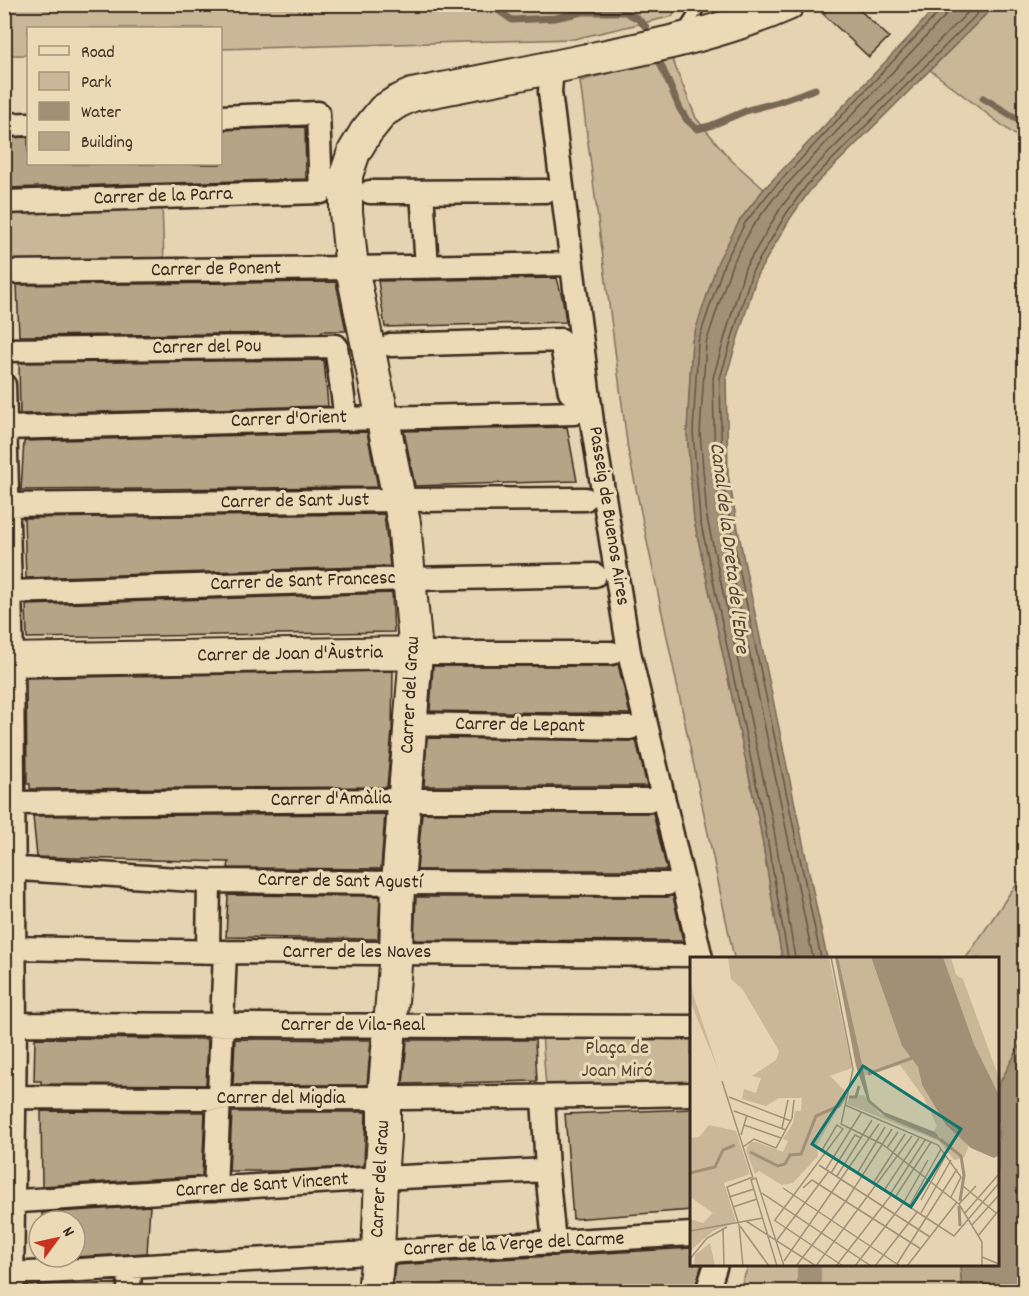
<svg xmlns="http://www.w3.org/2000/svg" width="1029" height="1296" font-family="Dekko,sans-serif">
  <style>
    .green { fill: #c9b798; stroke: #82705b; stroke-width: 1.5 }
    .water { fill: #a29076; stroke: #796753; stroke-width: 1.5 }
    .lines { fill: none; stroke-linecap: round; stroke-linejoin: round }
    .shore { stroke: #645341; stroke-width: 1.5 }
    .stream { stroke: #796753; stroke-width: 7 }
    .canal { stroke: #a29076; stroke-width: 24 }
    .building { fill: #b6a487; stroke: #3b2a1e; stroke-width: 1.5 }
    .lane-casing { stroke: #3b2a1e; stroke-width: 15 }
    .street-casing { stroke: #3b2a1e; stroke-width: 27 }
    .secondary-casing { stroke: #3b2a1e; stroke-width: 36 }
    .lane { stroke: #ecdab7; stroke-width: 10 }
    .street { stroke: #ecdab7; stroke-width: 22 }
    .secondary { stroke: #ecdab7; stroke-width: 32 }
    .labels { text-anchor: middle; dominant-baseline: central; stroke-width: 6; stroke-linejoin: round; paint-order: stroke }
    .street-label { font-size: 20px; fill: #3b2a1e; stroke: #ecdab7 }
    .park-label { font-size: 20px; fill: #574636; stroke: #ecdab7 }
    .water-label { font-size: 21px; font-style: italic; fill: #554434; stroke: #ecdab7 }
    .inset-river { fill: none; stroke: #a29076; stroke-width: 3 }
    .inset-road { fill: none; stroke: #a18f76; stroke-width: 1.5 }
    .view { fill: #0f766e; fill-opacity: 0.15; stroke: #0f766e; stroke-width: 3 }
    .inset-edge { fill: none; stroke: #3b2a1e; stroke-width: 3 }
  </style>
  <rect width="100%" height="100%" fill="#e5d3b1"/>
  <filter id="ink" filterUnits="userSpaceOnUse"><feTurbulence type="fractalNoise" baseFrequency=".0167" numOctaves="2"/><feDisplacementMap in="SourceGraphic" scale="12" xChannelSelector="R" yChannelSelector="G"/><feConvolveMatrix kernelMatrix="1 2 1 2 8 2 1 2 1" color-interpolation-filters="sRGB"/></filter>
  <g filter="url(#ink)">
    <!-- green -->
    <path class="green" d="M5,4H676V5L673,16L574,39L221,49L220,28H28V55H11L5,60Z
      M995,5H1024V142L930,70Z
      M671,56L696,118L730,159L764,189L740,220L692,341L687,432L694,520L760,827L782,958H734L628,450L580,81Z
      M162,203L164,263L6,265L4,206Z
      M1024,876V1038L998,1086V958H966L1010,893Z
      M542,1034L691,1035V1085L546,1087Z
      M749,1264L960,1265L962,1291H739Z
      M119,1280V1291L32,1292V1285Z"/>
    <!-- water -->
    <path class="water" d="M937,5H995L811,189L791,217L757,275L726,377L728,475L744,561L827,958H782L760,827L694,520L687,432L692,341L718,261L740,220L764,189L910,36Z
      M1024,1038V1291H962L960,1265L998,1264V1086Z"/>
    <g class="lines">
      <!-- shore -->
      <path class="shore" d="M788,958L765,826L700,519L693,432L698,342L724,264L745,223L769,193L940,11L941,4
        M795,958L773,824L707,518L700,432L706,343L731,267L752,227L774,198L945,16L948,10L949,4
        M813,958L731,564L715,477L713,378L745,268L780,209L802,180L976,4
        M821,958L738,563L722,476L720,378L752,272L786,214L807,185L987,4"/>
      <!-- stream -->
      <path class="stream" d="M489,4L512,20L555,18L583,12H625L637,18L646,27
        M657,56L680,109L687,120L697,129L710,126L748,110L775,103L815,89
        M983,98L1024,123"/>
      <!-- canal -->
      <path class="canal" d="M809,1264V1292"/>
    </g>
    <!-- building -->
    <path class="building" d="M838,4H853L889,37L869,57L822,13Z
      M305,127L306,179L7,188L6,138L28,137V164H220V130Z
      M557,278L563,301L566,322L385,327L378,281Z
      M336,282L346,331H322V333L19,336L17,285Z
      M324,360L328,406L20,414L19,363Z
      M567,427L577,481L415,486L404,431Z
      M367,432L378,487L21,490L24,441Z
      M384,514L390,566L26,578L24,518Z
      M392,593L394,632L27,638L26,605Z
      M618,664L630,714L430,711L433,666H611Z
      M393,671L392,731L387,787L30,789V784H27L26,678Z
      M427,738L630,741L636,740L647,786H424Z
      M422,813H653L667,870H417Z
      M385,814L381,869L228,868L229,862L37,857L33,816Z
      M228,895L380,896L378,939L226,937Z
      M673,896L683,941L414,940L416,897H667Z
      M35,1038L208,1039L206,1085L41,1084V1081H34Z
      M235,1039L371,1040L367,1085H233Z
      M407,1040H535L537,1081L403,1084Z
      M692,1109V1210L573,1219L565,1114Z
      M41,1111L205,1112L202,1176L42,1186Z
      M232,1112H366L364,1166L278,1171H229Z
      M150,1206L147,1253L75,1257V1221H42V1213Z
      M692,1248V1264H702L694,1292H392L395,1265Z"/>
    <g class="lines">
      <!-- lane casing -->
      <g class="lane-casing">
        <path id="lane" d="M683,32L701,4"/>
      </g>
      <!-- street casing -->
      <g class="street-casing">
        <path id="street" d="M552,67L550,92L592,422L629,652L701,958
          M4,125L28,124
          M370,192L545,191
          M422,192L427,267
          M4,202L321,192L318,113L220,117
          M4,272L352,268L572,264
          M391,345L561,340L570,392L590,404
          M4,350L336,346L346,419
          M4,385L12,659L15,1024L12,1292
          M4,428L574,413
          M4,505L400,500L585,499
          M10,592L409,579L595,575
          M416,653H611
          M411,724L630,728
          M13,803L404,800H649
          M4,868L209,881L398,883L667,884
          M14,948L225,952L700,955
          M208,951L209,881
          M15,1024C240,1027 466,1026 692,1027
          M14,1097C240,1099 466,1099 692,1094
          M543,1097L547,1170L554,1243
          M215,1189L225,952
          M4,1202L381,1178L547,1170
          M12,1274L692,1234
          M129,1292L130,1267
          M707,1292L716,1264"/>
      </g>
      <!-- secondary casing -->
      <g class="secondary-casing">
        <path id="secondary" d="M4,660L416,653
          M374,1292L378,1254L381,1178L384,1138V1098L396,953L398,883L416,653L404,523L352,268L346,212V175L354,152L366,132L383,111L397,102L412,95C474,83 536,71 597,58C662,45 727,31 788,4"/>
      </g>
      <!-- lane -->
      <use href="#lane" class="lane"/>
      <!-- street -->
      <use href="#street" class="street"/>
      <!-- secondary -->
      <use href="#secondary" class="secondary"/>
    </g>
  </g>
  <g class="labels">
    <!-- street labels -->
    <g class="street-label">
      <text transform="translate(163 197) rotate(-2)">Carrer de la Parra</text>
      <text transform="translate(216 270) rotate(-1)">Carrer de Ponent</text>
      <text transform="translate(207 348) rotate(-1)">Carrer del Pou</text>
      <text transform="translate(289 420) rotate(-2)">Carrer d'Orient</text>
      <text transform="translate(295 502) rotate(-1)">Carrer de Sant Just</text>
      <text transform="translate(608 516) rotate(81)">Passeig de Buenos Aires</text>
      <text transform="translate(303 582) rotate(-2)">Carrer de Sant Francesc</text>
      <text transform="translate(290 655) rotate(-1)">Carrer de Joan d'Àustria</text>
      <text transform="translate(411 695) rotate(-87)">Carrer del Grau</text>
      <text transform="translate(520 726) rotate(1)">Carrer de Lepant</text>
      <text transform="translate(331 800) rotate(-1)">Carrer d'Amàlia</text>
      <text transform="translate(340 882) rotate(1)">Carrer de Sant Agustí</text>
      <text x="357" y="953">Carrer de les Naves</text>
      <text x="353" y="1026">Carrer de Vila-Real</text>
      <text x="281" y="1099">Carrer del Migdia</text>
      <text transform="translate(381 1179) rotate(-87)">Carrer del Grau</text>
      <text transform="translate(262 1186) rotate(-4)">Carrer de Sant Vincent</text>
      <text transform="translate(514 1245) rotate(-3)">Carrer de la Verge del Carme</text>
    </g>
    <!-- park labels -->
    <g class="park-label">
      <text x="617" y="1049">Plaça de<tspan x="617" dy="23">Joan Miró</tspan></text>
    </g>
    <!-- water labels -->
    <g class="water-label">
      <text transform="translate(728 548) rotate(83)">Canal de la Dreta de l'Ebre</text>
    </g>
  </g>
  <!-- overview -->
  <g transform="translate(690 957)">
    <rect width="309" height="309" fill="#e5d3b1"/>
    <path d="M38,0H139L162,111L140,119L157,136L127,188L128,199L103,226L92,228L69,214L65,217L56,193L60,185H66L93,195L98,184L93,182L103,166L105,154H111L112,141H89L76,149L52,142L54,132L66,136L71,121L62,119L86,103L89,94L53,33L41,22ZM148,0H181L212,89L228,110L232,128L256,168L279,188L274,201L264,203L249,184L157,147L160,139L174,138L189,156L253,182L243,175L247,169L234,141L210,108L173,119ZM253,0H261L266,18L273,22L309,121V138L284,87ZM0,19L3,37L28,112L0,44ZM19,168L46,174L60,217L34,226L46,265L23,274L0,294V262L13,266L23,256L0,240V181L9,180ZM20,286L25,309H4L5,298Z" fill="#c9b798"/>
    <path d="M145,0H148L180,143L194,155L245,175L252,184L196,160L178,145L166,109ZM181,0H253L284,87L309,138V198L304,201L281,191L256,168L232,128L228,110L212,89Z" fill="#a29076"/>
    <path class="inset-river" d="M178,117L222,101M159,140H166L169,129M250,182L271,199L274,218L270,244M60,195L88,209L95,207L100,198L111,197L126,159L149,149L155,139M0,216L25,210L33,193L45,188M269,249L270,269"/>
    <path class="inset-road" d="M141,0L163,112L151,167L192,187L269,247L292,285V309M32,124L63,221M39,140L101,164M155,148L248,188L271,220L261,240M44,154L96,173M54,168L91,181M92,171L98,143M51,178L57,158M53,190L64,182L86,191L102,161L104,143M197,191L208,175M132,193L264,279L309,226M129,208L240,280M136,212L171,156M168,215L195,170M141,216L165,178L171,181M147,219L182,163M184,225L215,177M273,229L306,256M93,231L210,309M113,231L122,223L231,292M195,232L229,181M72,236L181,309M201,236L235,183M206,239L241,185M39,240L64,232M231,243L256,198M269,247L286,229M220,248L251,192M43,250L67,242M231,256L261,203M275,256L309,217M84,263L153,309M85,263L153,172L147,168L132,193M56,264L126,309L222,179M282,268L309,238M50,269L79,309M33,271L34,309M0,274L73,261M288,279L309,253M87,283L139,214M292,300L309,307M0,302L17,281L37,270M94,304L189,167M207,307L267,212M53,309L49,268L37,230L63,220M87,309L61,223L66,221L94,309M106,309L156,244L202,172M146,309L202,237M165,309L214,245L238,203M185,309L228,254M217,309L267,245"/>
    <path class="view" d="M173,109L271,172L221,250L122,187Z"/>
    <rect width="309" height="309" class="inset-edge"/>
  </g>
  <!-- margin -->
  <rect width="1029" height="1296" fill="none" stroke="#ecdab7" stroke-width="24"/>
  <rect x="12" y="12" width="1005" height="1272" fill="none" stroke="#3b2a1e" stroke-width="2" filter="url(#ink)"/>
  <!-- legend -->
  <rect x="27" y="27" width="195" height="138" fill="#ecdab7" stroke="#a5947a" stroke-width="1.5"/>
  <rect x="39" y="46" width="30" height="9" fill="#ecdab7" stroke="#a5947a" stroke-width="1.5"/>
  <text x="81" y="57" font-size="18" fill="#3b2a1e">Road</text>
  <rect x="39" y="72" width="30" height="18" fill="#c9b798" stroke="#a5947a" stroke-width="1.5"/>
  <text x="81" y="87" font-size="18" fill="#3b2a1e">Park</text>
  <rect x="39" y="102" width="30" height="18" fill="#a29076" stroke="#a5947a" stroke-width="1.5"/>
  <text x="81" y="117" font-size="18" fill="#3b2a1e">Water</text>
  <rect x="39" y="132" width="30" height="18" fill="#b6a487" stroke="#a5947a" stroke-width="1.5"/>
  <text x="81" y="147" font-size="18" fill="#3b2a1e">Building</text>
  <!-- north arrow -->
  <g transform="translate(57 1239) rotate(57)"><circle r="28" fill="#ecdab7" stroke="#a5947a" stroke-width="1.5"/>
  <path d="M0-4.5L10 22L0 15L-10 22Z" fill="#c8321e"/>
  <text y="-9" font-size="16" font-weight="bold" text-anchor="middle" fill="#3b2a1e">N</text>
  </g>
</svg>
